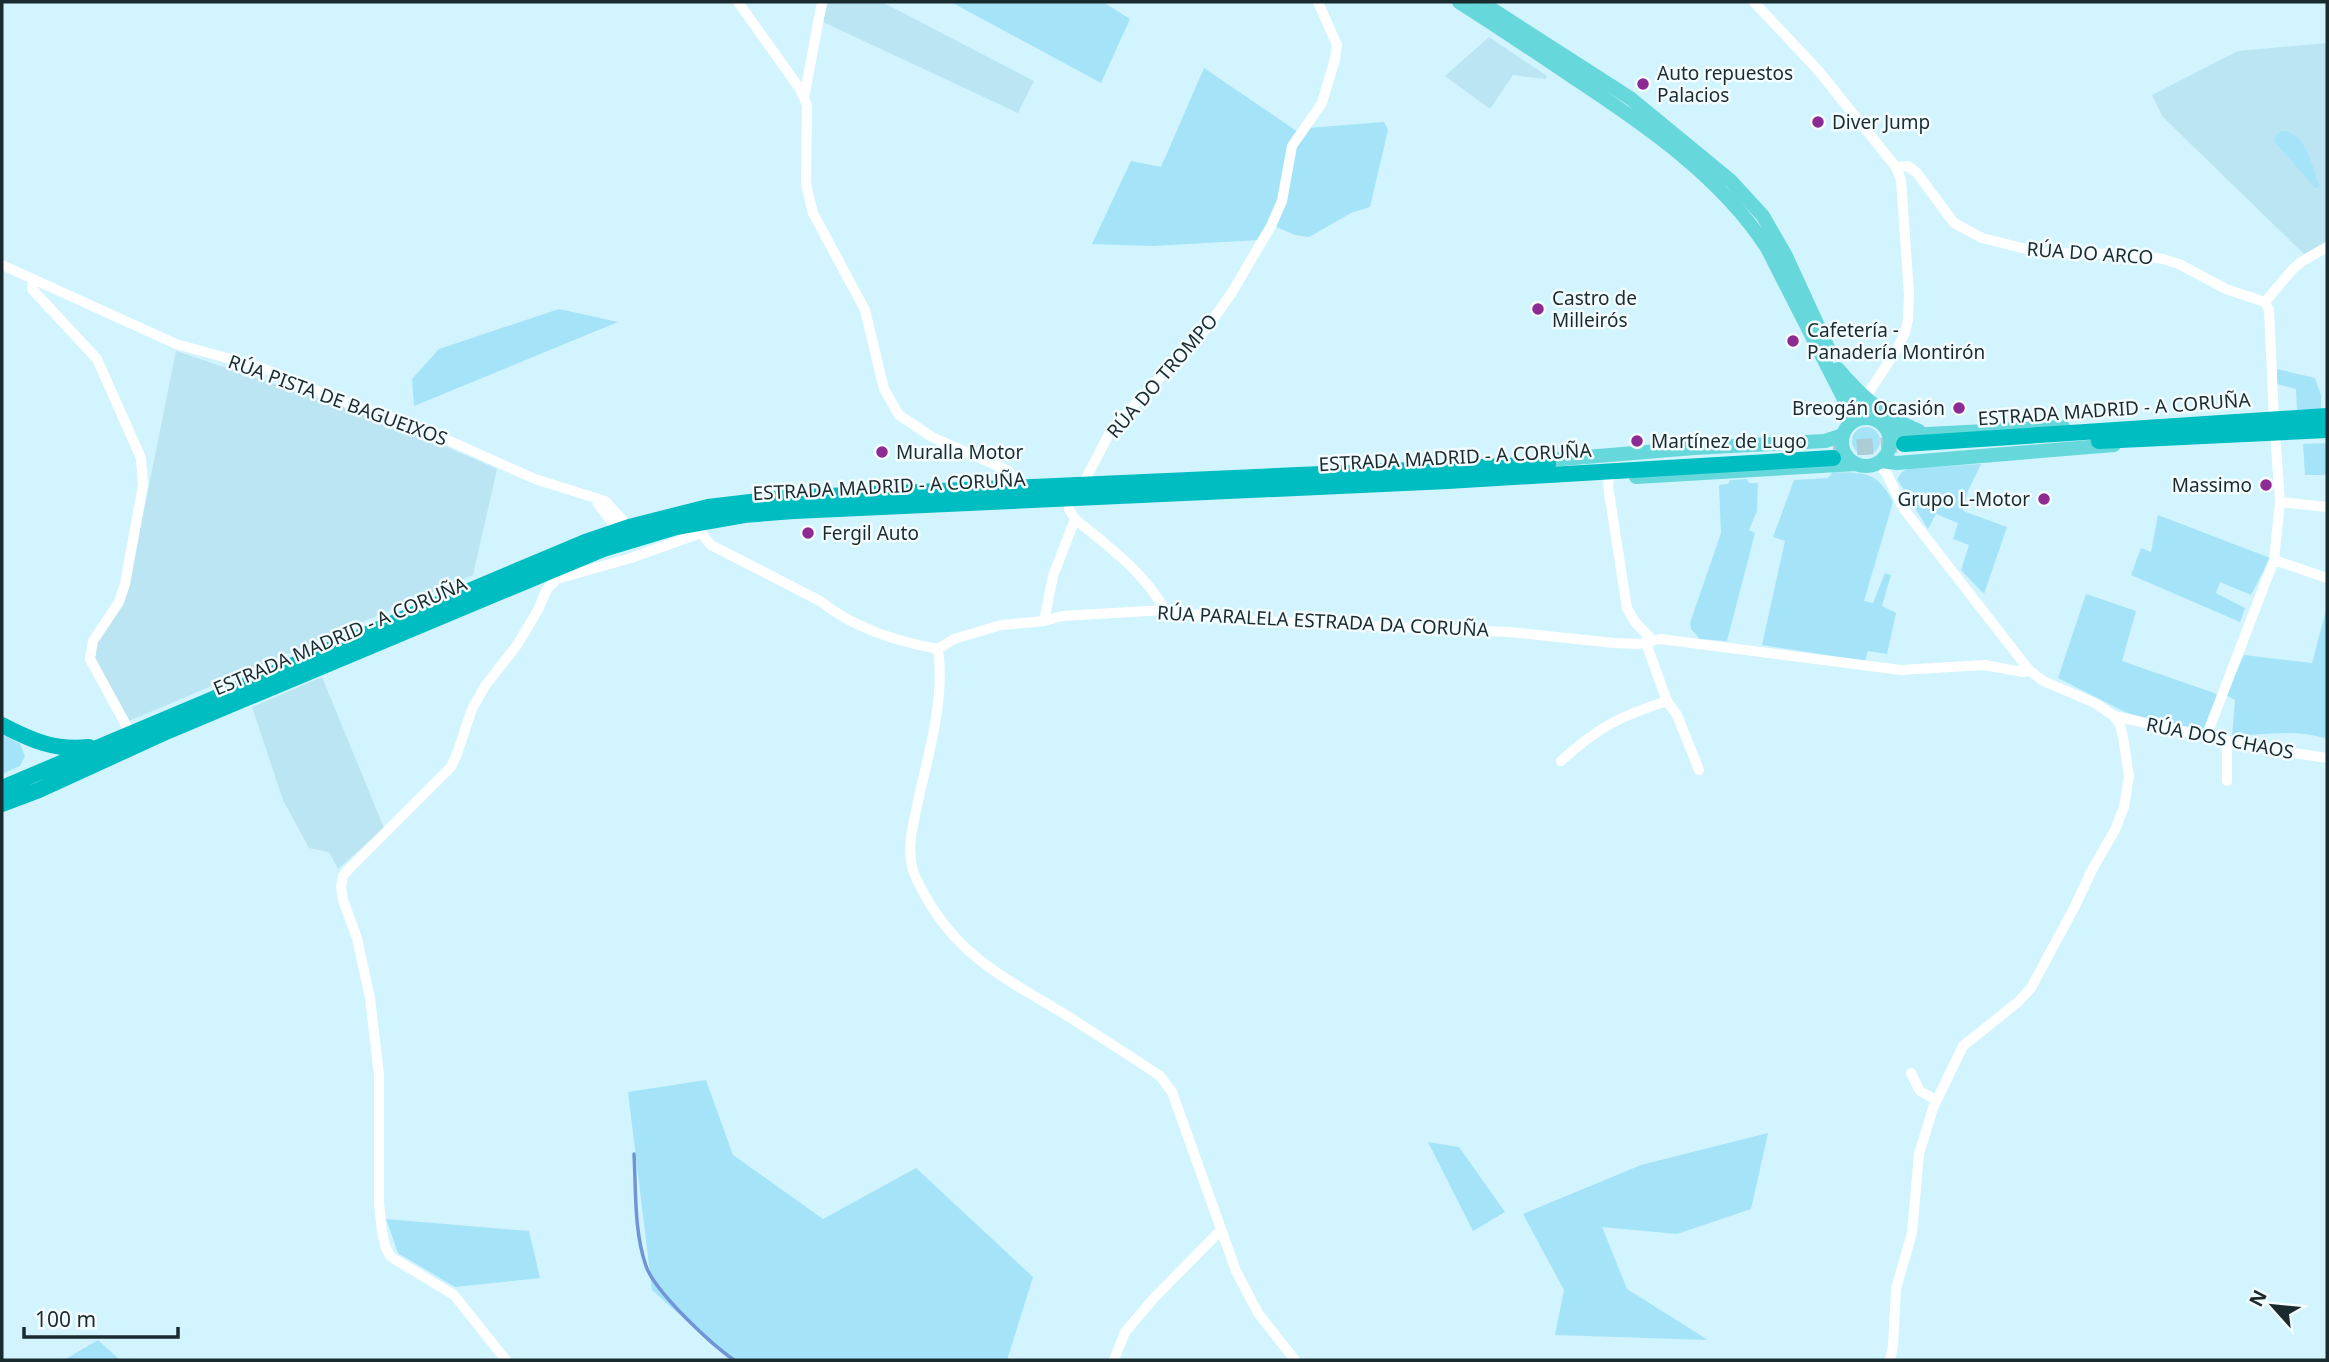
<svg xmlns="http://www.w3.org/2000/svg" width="2329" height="1362" font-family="'Noto Sans',sans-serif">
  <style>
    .built { fill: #bbe5f2 }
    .green { fill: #a5e4f8 }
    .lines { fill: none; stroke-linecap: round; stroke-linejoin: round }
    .stream { stroke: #7095d7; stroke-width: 3.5 }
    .highway-tunnel { stroke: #acccd6; stroke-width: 16; stroke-dasharray: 16 8; stroke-linecap: butt }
    .minor { stroke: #fff; stroke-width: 10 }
    .major { stroke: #66d7da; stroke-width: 14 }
    .highway { stroke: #00bdc1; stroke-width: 16 }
    .poi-dot { fill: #8d2b93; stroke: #f3fcff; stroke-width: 2.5 }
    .labels { text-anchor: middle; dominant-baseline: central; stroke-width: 5; stroke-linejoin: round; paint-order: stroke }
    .poi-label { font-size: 19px; fill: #1a2b30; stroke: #f3fcff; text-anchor: start }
    .street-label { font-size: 19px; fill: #1a2b30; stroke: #f3fcff }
  </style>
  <rect width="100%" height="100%" fill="#d1f4ff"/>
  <!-- built -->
  <path class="built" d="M828,2H882L1034,81L1018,113L823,22Z
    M1489,37L1547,76L1545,79L1513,75L1490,109L1445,76Z
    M2327,43V241L2304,254L2162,116L2152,95L2238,51Z
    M176,351L392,423L497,469L473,575L122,724L87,656L129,585Z
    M322,677L384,828L338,869L329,852L309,848L283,800L252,707Z"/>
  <!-- green -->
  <path class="green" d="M951,2H1103L1130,19L1101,83Z
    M1204,68L1298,132L1307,128L1384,122L1388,130L1370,207L1351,213L1309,237L1295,235L1268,223L1260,240L1152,246L1092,244L1131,161L1161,167Z
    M2281,131C2306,131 2312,166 2319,185L2318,188H2315L2274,141L2275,136Z
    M559,309L618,322L414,406L412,379L439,349Z
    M2277,369L2315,378L2321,395V410L2297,411L2296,389L2277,384Z
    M1852 441a14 14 0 1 1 28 0a14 14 0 1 1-28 0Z
    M2327,443V475H2305L2303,444Z
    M1981,464L1967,493L1963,511L2007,527L1984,594L1961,570L1969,545L1953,539L1958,523L1936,514L1928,529L1897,479L1902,472L1909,468Z
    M1833,472C1866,473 1877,471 1893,502L1864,601L1873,603L1885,573L1891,575L1882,606L1896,613L1887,654L1868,651L1865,661L1762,645L1785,541L1773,537L1794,480L1828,478Z
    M1747,479L1749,483H1758L1757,511L1749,530L1755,533L1727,641L1700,639L1691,629L1690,623L1721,533L1719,485L1728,484L1730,480Z
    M2158,515L2270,558L2251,595L2220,582L2216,593L2245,608L2240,622L2131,575L2141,548L2151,552Z
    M2086,594L2136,611L2122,661L2217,694L2204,734L2199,736L2125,712L2058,678Z
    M2327,606V739C2298,729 2262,734 2232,737L2235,700L2226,695L2244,655L2312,663Z
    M2,734L20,744L25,756L20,766L2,774Z
    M706,1080L733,1155L823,1219L916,1168L1033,1277L1007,1360H730L652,1290L628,1092Z
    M1768,1133L1751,1209L1677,1234L1602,1227L1627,1289L1708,1340L1555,1335L1564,1290L1523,1214L1641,1165Z
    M1428,1142L1459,1147L1505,1212L1473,1231Z
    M386,1219L529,1231L540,1278L455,1287L398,1253Z
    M98,1340L120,1360H64Z"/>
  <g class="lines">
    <!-- stream -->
    <path class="stream" d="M634,1154C636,1190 634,1232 646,1266C655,1292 711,1344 734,1360"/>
    <!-- highway-tunnel -->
    <path class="highway-tunnel" d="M1833,449L1904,444"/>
    <!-- minor -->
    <path class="minor" d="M738,2L800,89L804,98
      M822,2L804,98L807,105L806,184L813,213L865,310L884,389L899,415L932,437L1009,471L1017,487
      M1754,2L1817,69L1896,167L1901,180L1909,294L1908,320L1905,333L1894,354L1871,389L1863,397
      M1896,167L1908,166L1917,173L1954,223L1982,238L2042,253L2131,254L2163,259L2179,264L2226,289L2265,302L2269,310L2274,420
      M2,265L176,344L260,367L354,406L416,426L535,479L605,501L629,527
      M33,279L32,289L97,359L141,458L143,485L125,584L119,602L93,641L90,659L131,734
      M2265,302L2292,270L2301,262L2327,247
      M1878,463L1887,474L1903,508L2029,670L2043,681L2095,703L2114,716L2120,725L2123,737L2129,776L2124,807L2115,830L2093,868L2075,906L2031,988L2018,1002L1963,1046L1933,1108L1919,1154L1912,1233L1896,1289L1893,1346L1890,1360
      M1609,477L1608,486L1627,608L1635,622L1652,640
      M1083,484L1111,430L1206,329L1231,294L1271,226L1282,201L1292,146L1322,103L1335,59L1337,45L1318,2
      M1069,498V509L1075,519C1108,546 1144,572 1165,610
      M599,500L598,504L613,524
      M2280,502L2327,507
      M699,522L701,533L711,545L820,601C854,628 895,641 938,649L954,639L1001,625L1044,621L1062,616L1165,610L1235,620L1509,632L1614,643L1639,644L1660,639L1901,670L1984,665L2023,672L2029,670
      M2274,560L2327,578
      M1044,621L1053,576L1075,519
      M1646,643L1667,701L1677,715L1699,770
      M938,649C947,709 920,778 911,837C908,863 913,875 926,897C960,958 1008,980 1066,1015C1097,1035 1129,1055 1160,1076L1172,1092L1236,1271L1258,1313L1295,1360
      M2114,716L2255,747L2327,758
      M2206,737L2274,560L2280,502L2275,433
      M1561,761C1597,728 1620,716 1667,701
      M2227,781V741
      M1911,1073L1920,1091L1936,1100
      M506,1360L454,1295L391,1257L386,1248L382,1232L379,1203V1075L370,998L357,938L343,900L341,887L343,876L348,870L451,767L457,754L472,709L485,686L517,645L538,610L547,589L557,579L631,558L701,533
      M1114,1360L1125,1332L1155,1297L1220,1231"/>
    <!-- major -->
    <path class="major" d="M1459,2C1497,26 1534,51 1571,76C1641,122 1721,176 1767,248L1846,403L1850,416V424
      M1481,2L1630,98L1731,181L1763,216L1786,256L1830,352
      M1838,369C1863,398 1883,416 1919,431
      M1847,386L1855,401L1871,418
      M1842 442a24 24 0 1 1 48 0a24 24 0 1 1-48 0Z
      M1887,429L1908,435L2063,427
      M1538,461L1694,448L1825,441L1843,435
      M1881,461L1897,463L2114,445
      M1636,477L1856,464"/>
    <!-- highway -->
    <path class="highway" d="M2099,441L2327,430
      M1904,444L2327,416
      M2,725C31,740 55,751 89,747
      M2,788L585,542L629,527L708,507L783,498L1548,464
      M2,804L39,790L168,731L603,549L676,527L744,515L794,511L1448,481L1833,458"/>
  </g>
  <!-- markers -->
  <g class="poi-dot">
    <circle cx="1643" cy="84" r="7"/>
    <circle cx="1818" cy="122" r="7"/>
    <circle cx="1538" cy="309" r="7"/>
    <circle cx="1793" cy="341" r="7"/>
    <circle cx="1959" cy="408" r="7"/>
    <circle cx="1637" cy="441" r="7"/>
    <circle cx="882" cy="452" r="7"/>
    <circle cx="2266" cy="485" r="7"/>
    <circle cx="2044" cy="499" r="7"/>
    <circle cx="808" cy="533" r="7"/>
  </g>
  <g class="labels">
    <!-- poi labels -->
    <g class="poi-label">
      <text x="1657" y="73">Auto repuestos<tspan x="1657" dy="22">Palacios</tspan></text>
      <text x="1832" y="122">Diver Jump</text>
      <text x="1552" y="298">Castro de<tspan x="1552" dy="22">Milleirós</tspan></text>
      <text x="1807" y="330">Cafetería -<tspan x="1807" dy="22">Panadería Montirón</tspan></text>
      <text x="1945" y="408" text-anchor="end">Breogán Ocasión</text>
      <text x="1651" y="441">Martínez de Lugo</text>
      <text x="896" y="452">Muralla Motor</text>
      <text x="2252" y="485" text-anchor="end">Massimo</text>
      <text x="2030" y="499" text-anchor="end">Grupo L-Motor</text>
      <text x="822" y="533">Fergil Auto</text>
    </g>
    <!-- street labels -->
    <g class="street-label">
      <text transform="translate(2090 253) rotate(4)">RÚA DO ARCO</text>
      <text transform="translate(1162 376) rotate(-49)">RÚA DO TROMPO</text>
      <text transform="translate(338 400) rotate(20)">RÚA PISTA DE BAGUEIXOS</text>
      <text transform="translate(2114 409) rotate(-4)">ESTRADA MADRID - A CORUÑA</text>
      <text transform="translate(1455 457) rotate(-3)">ESTRADA MADRID - A CORUÑA</text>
      <text transform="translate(889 486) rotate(-3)">ESTRADA MADRID - A CORUÑA</text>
      <text transform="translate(1323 621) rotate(3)">RÚA PARALELA ESTRADA DA CORUÑA</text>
      <text transform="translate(340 636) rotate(-23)">ESTRADA MADRID - A CORUÑA</text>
      <text transform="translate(2220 738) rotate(11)">RÚA DOS CHAOS</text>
    </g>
  </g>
  <!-- border -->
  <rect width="2329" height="1362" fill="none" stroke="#1a2b30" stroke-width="7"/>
  <!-- north arrow -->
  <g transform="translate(2273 1306) rotate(297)" stroke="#f3fcff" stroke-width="5" paint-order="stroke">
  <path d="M0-5L12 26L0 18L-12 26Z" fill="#1a2b30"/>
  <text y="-10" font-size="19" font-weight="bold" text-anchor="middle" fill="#1a2b30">N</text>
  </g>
  <!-- scale -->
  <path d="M24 1327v10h154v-10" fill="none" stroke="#1a2b30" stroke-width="3.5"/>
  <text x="35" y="1327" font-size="21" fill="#1a2b30" stroke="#f3fcff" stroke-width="5" paint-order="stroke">100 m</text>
</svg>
